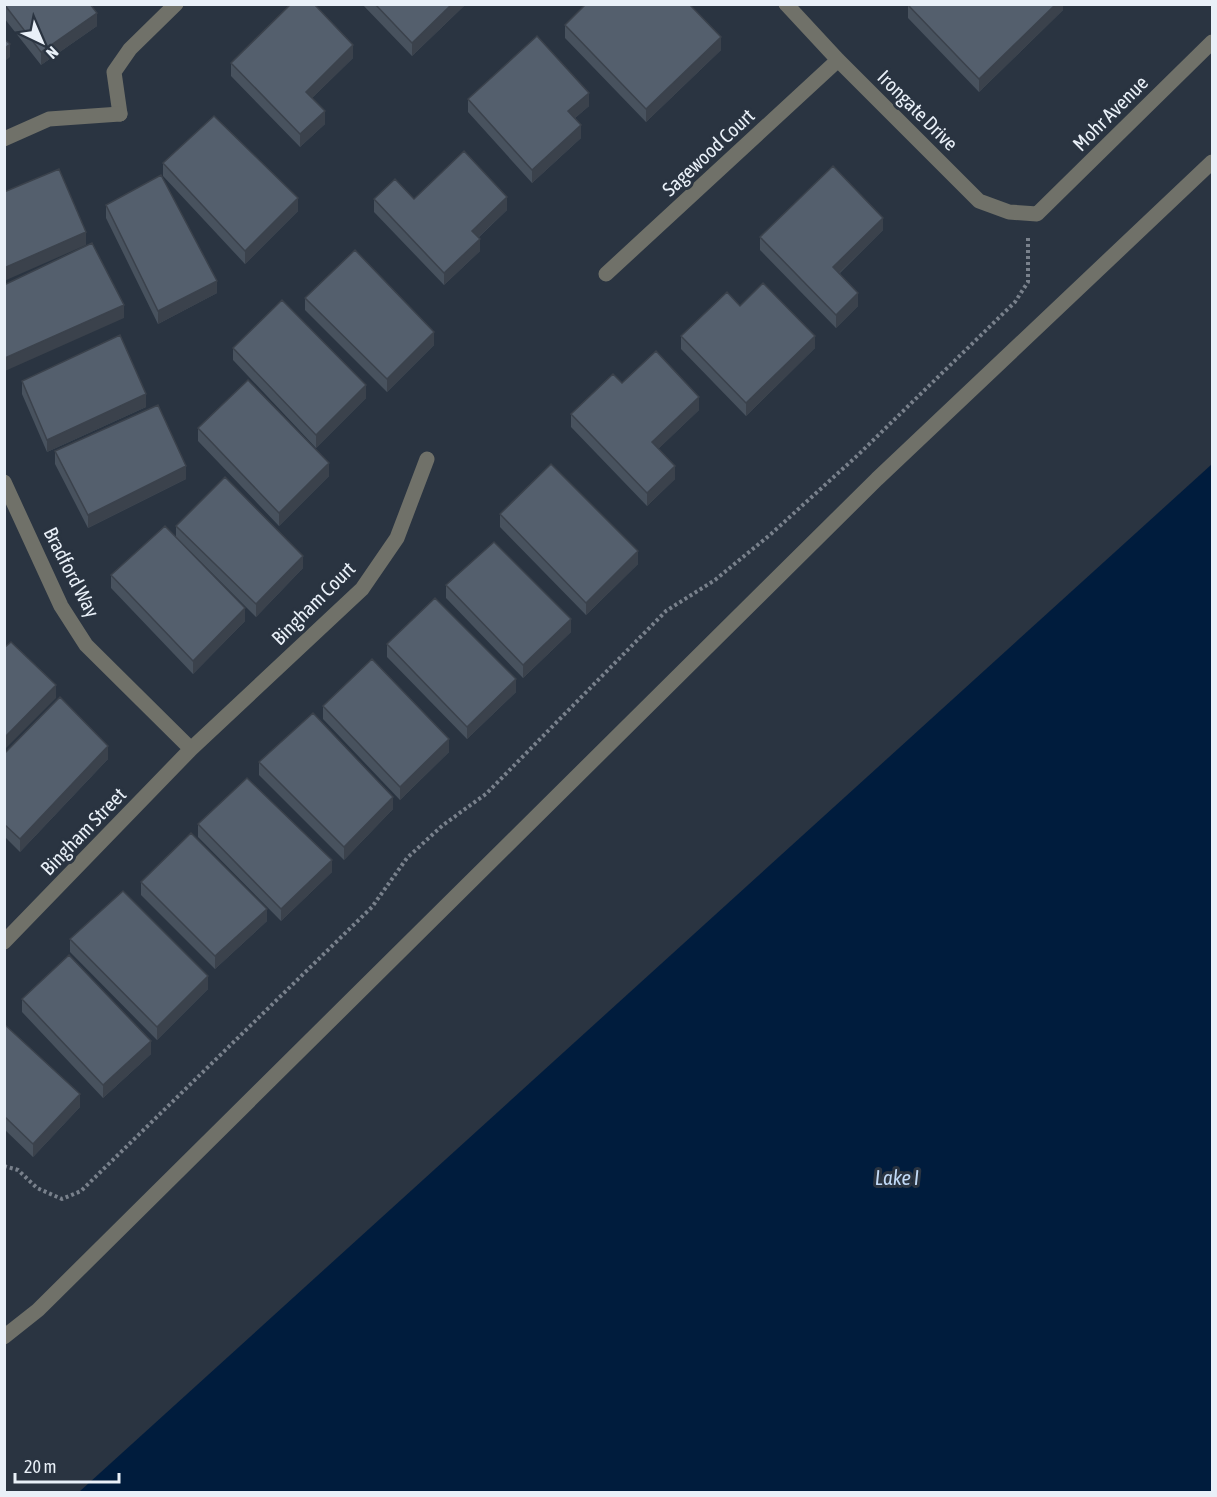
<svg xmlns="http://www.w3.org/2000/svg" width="1217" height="1497" font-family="'Asap Condensed',sans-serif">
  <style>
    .water { fill: #001c3d }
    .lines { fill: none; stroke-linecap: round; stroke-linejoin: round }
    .path { stroke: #79818c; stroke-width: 4; stroke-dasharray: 3 3; stroke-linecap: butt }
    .lane { stroke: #707169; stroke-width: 15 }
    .street { stroke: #707169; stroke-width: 15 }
    .wall { fill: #48525e }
    .shaded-wall { fill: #3b424c }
    .building { fill: #545f6d; stroke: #3b424c; stroke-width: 1.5 }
    .labels { text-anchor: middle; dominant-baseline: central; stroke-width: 6; stroke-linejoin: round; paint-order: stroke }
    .street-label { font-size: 20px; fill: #e9f0f8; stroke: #2a3441 }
    .water-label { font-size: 21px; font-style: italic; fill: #c1d9f6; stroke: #2a3441 }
  </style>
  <rect width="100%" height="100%" fill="#2a3441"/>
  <!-- water -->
  <path class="water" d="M1212,464V1492H79Z"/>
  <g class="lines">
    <!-- path -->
    <path class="path" d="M4,1166L18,1170L37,1188L62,1199L81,1191L372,907L407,858L443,825L486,794L666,611L715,580L771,534L859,454L1015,302L1028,282V238"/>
    <!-- lane -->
    <path class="lane" d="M120,114L114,72L130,49L176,4
      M4,1337L38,1310L877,479L1212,162"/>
    <!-- street -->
    <path class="street" d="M786,4L838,60L979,201L1009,212L1037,214L1212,42
      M4,139L49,119L120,114
      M606,274L838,60
      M4,482L61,606L86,645L191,749
      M4,942L191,749L362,589L397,538L427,459"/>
  </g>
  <!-- wall -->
  <path class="wall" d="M4,4L97,26L41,65L4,18Z
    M362,4H466L412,56Z
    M1063,4V10L979,92L908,18V5Z
    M565,25L721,50L646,122L565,38Z
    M353,58L312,98L325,124L300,147L231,76V63Z
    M468,99L589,106L575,118L581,138L532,183L468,112Z
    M163,163L298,211L245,264L163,176Z
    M374,199H414L507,210L479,237L480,251L444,285L374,212Z
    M106,205L217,293L158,324L106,218Z
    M883,230L840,273L858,306L836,328L760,250V237Z
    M305,298L434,345L387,392L305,310Z
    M740,306L815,348L746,416L681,349V336Z
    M233,348L366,398L316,448L233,360Z
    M22,381L146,407L47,452L22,394Z
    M699,410L658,449L675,479L647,506L571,427V414Z
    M198,428L329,476L279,526L198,441Z
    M55,451L186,479L88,528L55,464Z
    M500,514L638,564L586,615L500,527Z
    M176,526L303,568L256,617L189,550L245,621L193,674L111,588V575L176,538Z
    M446,585L571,632L523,678L446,598Z
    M387,644L516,692L467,739L387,657Z
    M323,706L449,752L400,800L323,719Z
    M4,754L108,759L20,852L4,836Z
    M259,762L393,809L344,860L259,775Z
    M198,824L332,872L281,921L198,837Z
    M141,882L267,921L215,969L141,895Z
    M70,939L208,989L157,1040L70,952Z
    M22,999L151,1054L103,1098L22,1012Z
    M4,1024L80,1107L33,1157L4,1129Z"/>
  <!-- shaded-wall -->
  <path class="shaded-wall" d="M452,4H466L412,56V43Z
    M1056,4H1063V10L979,92V79Z
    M97,13V26L41,65V52Z
    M721,37V50L646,122V109Z
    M10,44V57L4,62V49Z
    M353,45V58L306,104V92Z
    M589,93V106L568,124V111Z
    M325,111V124L300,147V134Z
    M581,125V138L532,183V170Z
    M507,197V210L472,243V231Z
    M298,198V211L245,264V251Z
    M883,218V230L833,279V267Z
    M86,232V245L4,281V268Z
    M480,239V251L444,285V273Z
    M217,281V293L158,324V311Z
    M858,293V306L836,328V315Z
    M124,305V318L5,371V358Z
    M434,332V345L387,392V379Z
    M815,336V348L746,416V403Z
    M366,385V398L316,448V435Z
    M146,394V407L47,452V440Z
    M699,397V410L652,455V442Z
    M329,463V476L279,526V513Z
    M186,466V479L88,528V515Z
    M675,466V479L647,506V493Z
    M638,551V564L586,615V603Z
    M303,556V568L256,617V604Z
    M245,608V621L193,674V661Z
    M571,619V632L523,678V665Z
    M6,627V640L4,642V629Z
    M516,679V692L467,739V727Z
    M56,685V698L4,750V738Z
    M449,739V752L400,800V787Z
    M108,746V759L20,852V839Z
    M393,797V809L344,860V847Z
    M332,860V872L281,921V909Z
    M267,909V921L215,969V956Z
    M208,976V989L157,1040V1027Z
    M151,1041V1054L103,1098V1085Z
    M80,1094V1107L33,1157V1144Z"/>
  <!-- building -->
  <path class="building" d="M4,4H90L97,13L41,52Z
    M291,4H314L353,45L306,92L325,111L300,134L231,63Z
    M375,4H452L412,43Z
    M586,4H689L721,37L646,109L565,25Z
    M909,4H1056L979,79L908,5Z
    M537,36L589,93L568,111L581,125L532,170L468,99Z
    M4,39L10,44L4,49Z
    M214,116L298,198L245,251L163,163Z
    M464,151L507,197L472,231L480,239L444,273L374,199L395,179L414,199Z
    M833,166L883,218L833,267L858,293L836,315L760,237Z
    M59,169L86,232L4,268V192Z
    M161,175L217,281L158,311L106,205Z
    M92,243L124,305L5,358L4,285Z
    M355,250L434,332L387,379L305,298Z
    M763,283L815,336L746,403L681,336L727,292L740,306Z
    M282,300L366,385L316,435L233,348Z
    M120,335L146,394L47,440L22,381Z
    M656,351L699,397L652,442L675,466L647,493L571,414L613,374L622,383Z
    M248,380L329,463L279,513L198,428Z
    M158,405L186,466L88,515L55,451Z
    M551,464L638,551L586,603L500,514Z
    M225,477L303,556L256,604L176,526Z
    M165,526L245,608L193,661L111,575Z
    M494,542L571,619L523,665L446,585Z
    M435,598L516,679L467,727L387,644Z
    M11,642L56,685L4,738V648Z
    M372,659L449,739L400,787L323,706Z
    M60,697L108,746L20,839L4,824V754Z
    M313,713L393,797L344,847L259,762Z
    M247,778L332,860L281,909L198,824Z
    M191,833L267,909L215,956L141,882Z
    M123,891L208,976L157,1027L70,939Z
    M69,955L151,1041L103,1085L22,999Z
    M4,1024L80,1094L33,1144L4,1116Z"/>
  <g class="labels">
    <!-- street labels -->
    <g class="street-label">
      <text transform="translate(918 110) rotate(45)">Irongate Drive</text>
      <text transform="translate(1110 113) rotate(-45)">Mohr Avenue</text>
      <text transform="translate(708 152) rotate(-43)">Sagewood Court</text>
      <text transform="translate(72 572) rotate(63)">Bradford Way</text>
      <text transform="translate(313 603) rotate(-45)">Bingham Court</text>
      <text transform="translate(83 831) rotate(-46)">Bingham Street</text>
    </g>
    <!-- water labels -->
    <g class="water-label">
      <text x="897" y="1177">Lake I</text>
    </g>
  </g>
  <!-- border -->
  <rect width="1217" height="1497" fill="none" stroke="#e9f0f8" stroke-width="12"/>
  <!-- north arrow -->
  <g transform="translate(42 42) rotate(136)" stroke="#2a3441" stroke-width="4.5" paint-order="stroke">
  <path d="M0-4.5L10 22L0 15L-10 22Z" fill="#e9f0f8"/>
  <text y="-9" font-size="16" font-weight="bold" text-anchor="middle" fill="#e9f0f8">N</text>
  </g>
  <!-- scale -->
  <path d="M15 1473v9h104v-9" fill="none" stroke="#e9f0f8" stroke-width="3"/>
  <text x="24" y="1473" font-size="18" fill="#e9f0f8" stroke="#2a3441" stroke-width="4.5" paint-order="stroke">20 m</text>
</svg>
